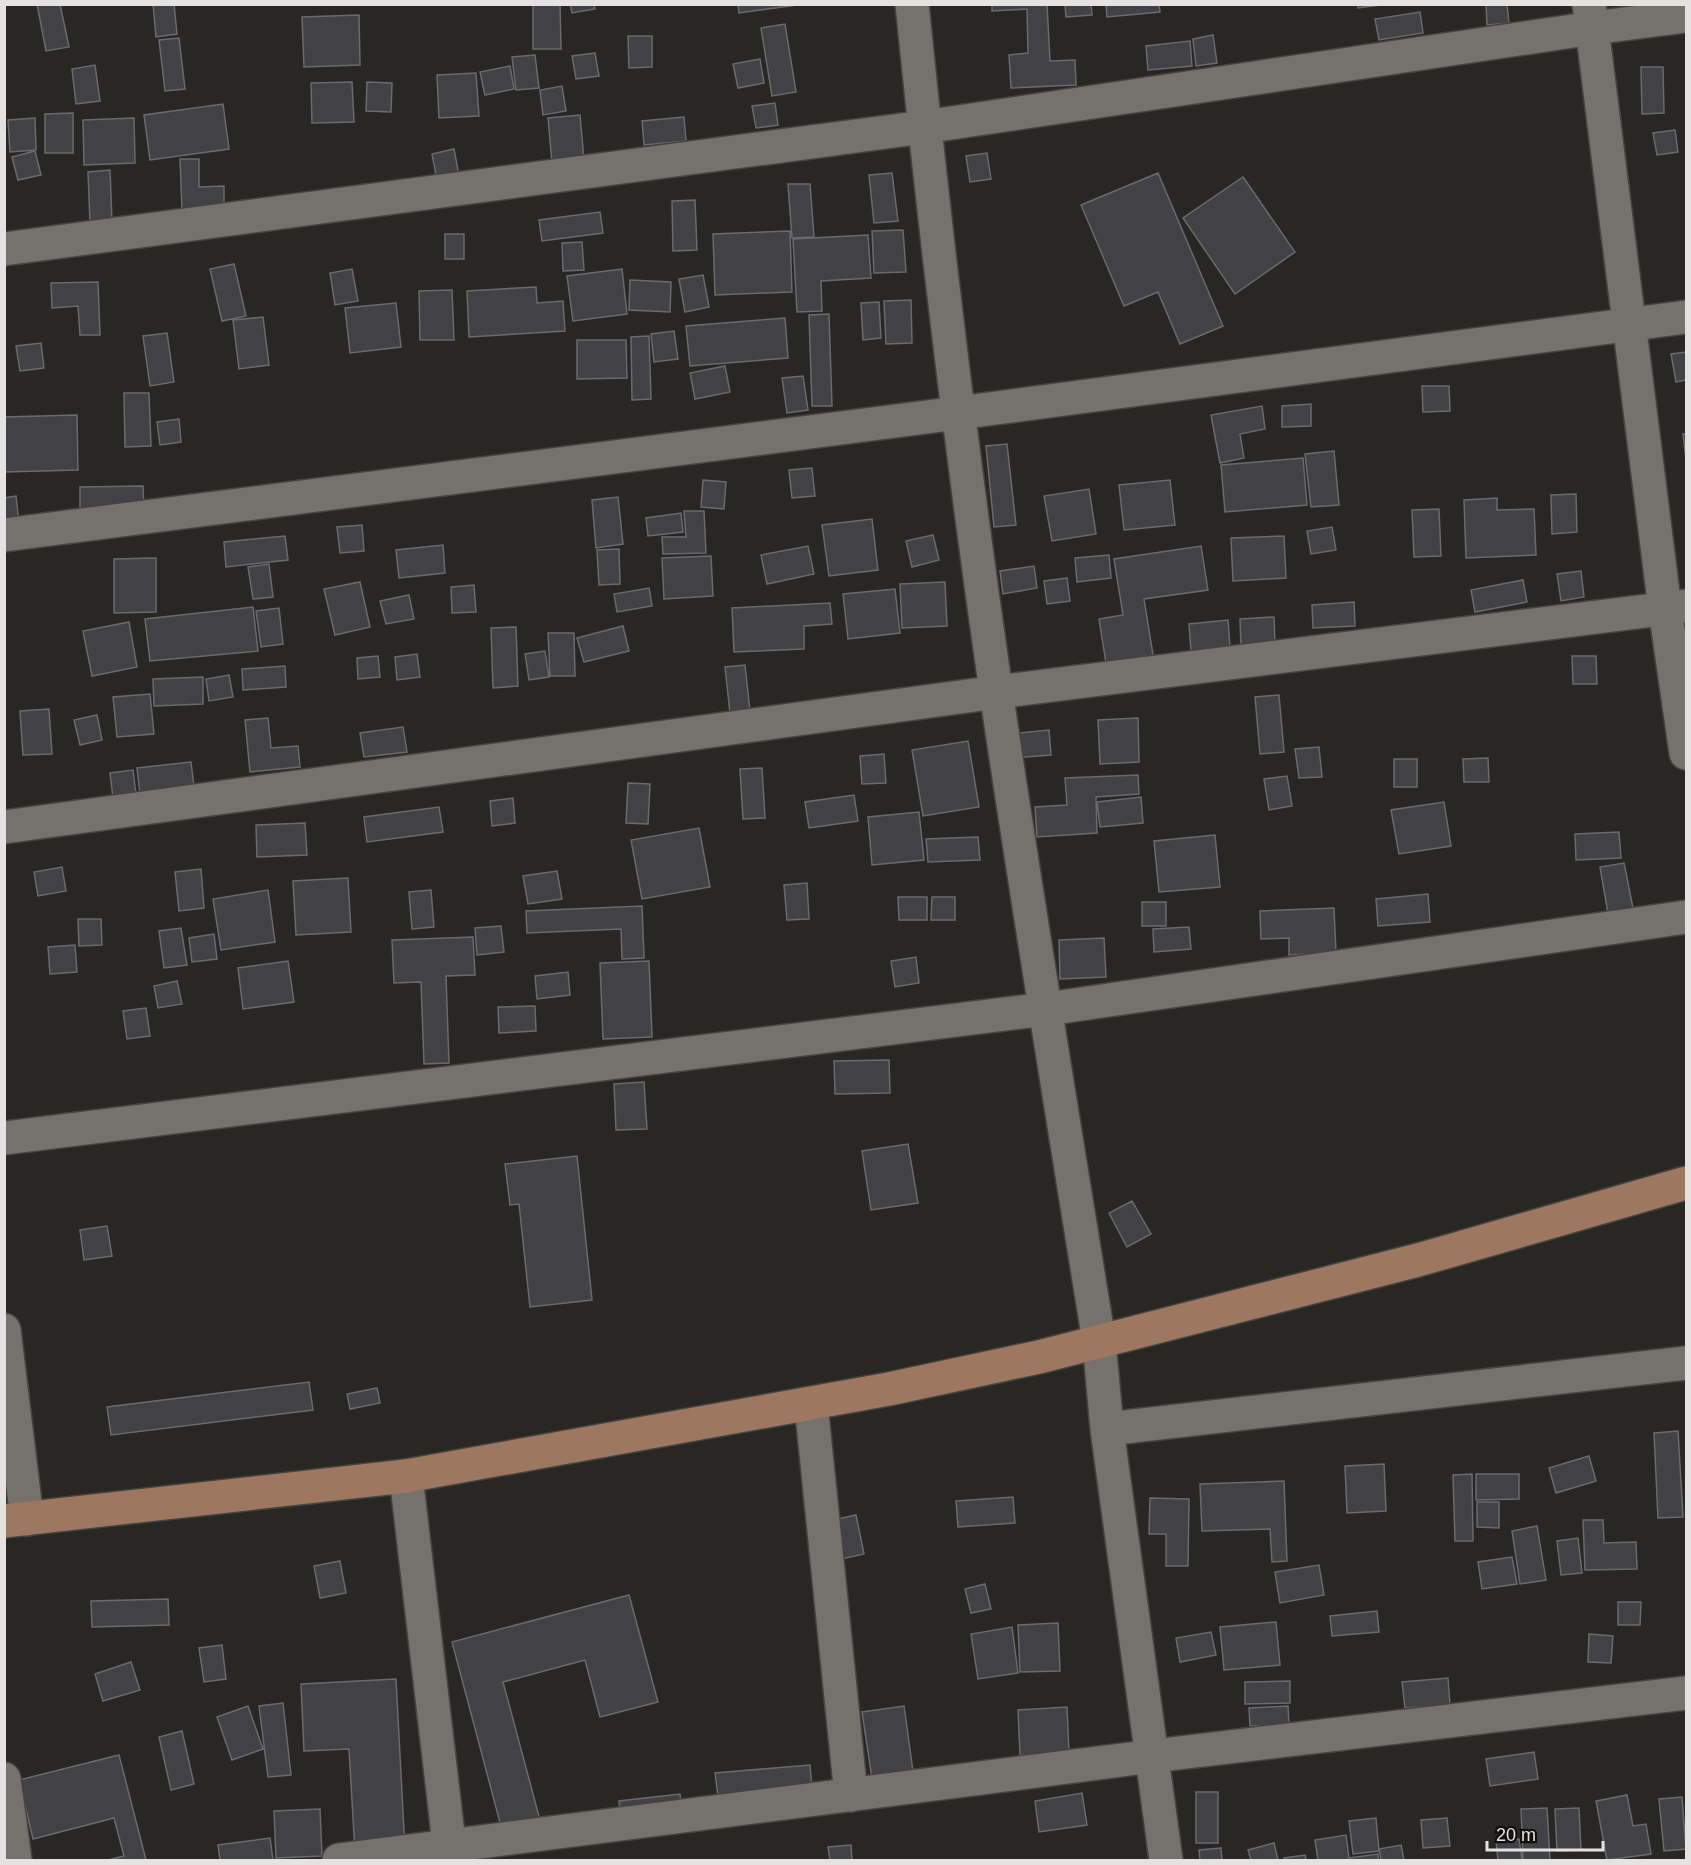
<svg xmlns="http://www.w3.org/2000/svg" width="1691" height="1865" font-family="Arial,sans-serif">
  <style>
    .building { fill: #414146; stroke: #6a6a6e; stroke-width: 1.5 }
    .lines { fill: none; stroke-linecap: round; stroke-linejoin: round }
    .street-casing { stroke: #45433f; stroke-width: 36 }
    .primary-casing { stroke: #45433f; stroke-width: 36 }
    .street { stroke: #75726d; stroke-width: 33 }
    .primary { stroke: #9e7761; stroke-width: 33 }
  </style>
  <rect width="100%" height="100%" fill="#292723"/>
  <!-- building -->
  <path class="building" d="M37,4H60L69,47L46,51Z
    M153,4H174L177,34L156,37Z
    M533,4H560L561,49H533Z
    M570,4H594L595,9L572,13Z
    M738,4H805L739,13Z
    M992,4H1047L1050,61L1075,60L1076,85L1011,88L1009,55L1028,53L1027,9L992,11Z
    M1065,4H1091L1092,15L1066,17Z
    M1106,4H1159L1160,12L1107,17Z
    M1358,4H1380V5L1358,8Z
    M1486,4H1507L1509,23L1487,25Z
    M1420,12L1423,33L1379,40L1375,19Z
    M359,15L360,65L304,67L302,17Z
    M785,24L796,92L772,96L761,28Z
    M1213,35L1217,63L1196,66L1193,39Z
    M628,36H652V67L629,68Z
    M179,38L185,89L165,91L159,40Z
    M1190,41L1192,66L1148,70L1146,46Z
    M595,53L599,76L576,79L572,56Z
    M535,55L539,88L516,90L512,57Z
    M760,59L764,83L738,88L733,64Z
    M95,65L100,101L76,104L72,69Z
    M510,66L514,89L485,95L480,72Z
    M1641,67H1663L1664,113L1642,114Z
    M476,73L479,116L439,118L437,75Z
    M352,82L354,122L312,123L311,83Z
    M367,82L392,83L391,112L366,111Z
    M562,86L566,111L543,115L540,90Z
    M775,103L778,125L756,128L752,106Z
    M223,104L229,149L150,160L144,115Z
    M73,113V153H45V114Z
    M580,115L584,160L552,163L548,118Z
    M684,117L686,141L644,145L642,121Z
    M35,118L36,150L10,152L8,120Z
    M134,118L135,163L84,165L83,120Z
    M1675,130L1678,152L1657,155L1653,133Z
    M454,149L460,181L438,185L432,154Z
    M35,151L41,175L18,180L12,157Z
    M987,153L991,179L970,182L966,156Z
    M180,159H199V187L224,186V209L182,210Z
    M110,170L112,222L90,223L88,172Z
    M892,173L898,221L874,223L869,175Z
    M1158,173L1223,326L1180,344L1158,292L1124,306L1081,205Z
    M1243,177L1295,252L1235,294L1183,218Z
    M788,184H810L814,237L792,238Z
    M695,200L697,250L673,251L672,201Z
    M600,212L603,233L542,241L539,220Z
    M903,230L906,272L874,273L872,231Z
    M790,231L792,292L715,295L713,234Z
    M445,234H464V259H445Z
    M868,235L871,278L821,281L822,311L797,312L793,239Z
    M582,242L584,270L563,271L562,243Z
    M234,264L246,316L222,321L210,269Z
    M352,269L358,301L335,305L330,273Z
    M622,269L627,314L573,321L567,276Z
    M703,275L709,307L685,312L679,279Z
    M630,280L671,282L670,312L629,310Z
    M98,282L100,335H80L78,306L52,308L51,283Z
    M536,287L537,303L563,301L565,331L469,337L467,291Z
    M452,290L454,340H420L419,291Z
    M911,300L912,343L886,344L884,301Z
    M879,302L881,338L863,340L861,303Z
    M396,303L401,347L350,353L345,308Z
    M829,314L832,406H812L809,315Z
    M263,317L269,365L239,369L233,320Z
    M785,318L788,358L690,366L686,326Z
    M674,331L678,359L654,362L651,334Z
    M167,333L174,382L150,386L143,336Z
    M649,336L651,399L632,400L631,337Z
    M577,340H626L627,378L577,379Z
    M41,343L44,368L20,371L16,346Z
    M1686,352V380L1676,382L1671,354Z
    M725,366L730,392L695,399L690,373Z
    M803,376L808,410L787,413L782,378Z
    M1422,386H1449L1450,411L1423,412Z
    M124,393H149L151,446L125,447Z
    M1311,404V426L1282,427V406Z
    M1262,406L1265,429L1240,434L1244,458L1220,463L1211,415Z
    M77,415L78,470L4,472V417Z
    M179,419L181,442L160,445L157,422Z
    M1683,434H1686V460Z
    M1007,444L1016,525L994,527L986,446Z
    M1334,451L1339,505L1311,507L1305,454Z
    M1303,458L1307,505L1225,512L1221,465Z
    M812,468L815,496L792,498L789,470Z
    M703,480L726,482L724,509L701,507Z
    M1170,480L1175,525L1124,530L1119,485Z
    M143,486L144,509L80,511V487Z
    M1089,489L1096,534L1052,541L1044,496Z
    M1576,494L1577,532L1552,534L1551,495Z
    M16,496L19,523L4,524V498Z
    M618,497L623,544L596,548L592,500Z
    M1497,498V510L1534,509L1536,555L1466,558L1464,500Z
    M1439,509L1441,556L1414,557L1412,510Z
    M684,511H704L706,553L663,554L662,537H686Z
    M681,513L683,532L648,536L646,518Z
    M872,519L878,570L829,576L822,525Z
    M362,525L364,551L340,553L337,527Z
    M1332,527L1336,550L1311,554L1307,531Z
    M933,535L939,560L912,567L906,541Z
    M285,536L288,560L226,567L224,542Z
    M1284,536L1286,578L1233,581L1231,538Z
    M443,545L445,573L399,578L396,550Z
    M808,546L814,574L767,584L761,555Z
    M1201,546L1208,590L1144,599L1153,655L1106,663L1099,619L1123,615L1114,559Z
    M619,549L620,584L599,585L597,550Z
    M1109,555L1111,578L1077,582L1075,558Z
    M711,556L713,596L664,599L662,558Z
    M156,558V612L114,613V559Z
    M269,564L273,597L253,599L248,567Z
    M1034,566L1037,588L1003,594L1000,571Z
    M1581,571L1584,597L1561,601L1557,574Z
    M1067,578L1070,601L1047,604L1044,581Z
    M1523,580L1527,602L1475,612L1471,590Z
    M360,582L370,627L335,635L324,589Z
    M945,582L947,626L902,628L900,584Z
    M474,585L476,612L452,613L451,587Z
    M649,588L652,606L617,612L614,594Z
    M895,589L900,633L848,639L843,594Z
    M409,595L414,619L386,624L380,601Z
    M1354,602L1355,626L1313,628L1312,605Z
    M830,603L832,624L804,626V649L734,652L732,608Z
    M253,607L258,651L150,661L145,619Z
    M279,608L283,644L261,647L256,611Z
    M1274,617L1275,645L1241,647L1240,619Z
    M1228,620L1230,647L1191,651L1189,624Z
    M129,622L137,667L92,676L83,631Z
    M623,626L629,651L584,662L577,638Z
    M516,627L518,686L493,688L491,628Z
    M548,633H574L575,676H550Z
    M545,651L549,677L529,680L525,654Z
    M417,654L420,677L397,680L395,657Z
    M378,656L380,677L358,679L357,658Z
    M1572,656H1596L1597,684H1573Z
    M745,665L750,711L730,713L725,667Z
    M285,666L286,687L243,690L242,669Z
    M229,675L233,697L209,701L206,679Z
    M203,677V704L154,706L153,679Z
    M150,694L154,734L117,737L113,697Z
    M1279,695L1284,752L1260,754L1255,697Z
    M49,709L52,754L23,755L20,711Z
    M97,715L102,740L80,745L74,720Z
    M268,718L271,748L298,746L300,767L250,772L245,720Z
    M1138,718L1139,762L1100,764L1098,720Z
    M403,727L407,752L364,757L360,733Z
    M1049,730L1051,755L1012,758L1009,734Z
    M968,741L979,807L923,816L912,750Z
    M1319,747L1322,777L1299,778L1295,749Z
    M884,754L886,783L862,784L860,756Z
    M1488,758L1489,782H1464L1463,759Z
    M1394,759H1417V787H1394Z
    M191,762L194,787L140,794L137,768Z
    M762,768L765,818L743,819L740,769Z
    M133,770L136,795L113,798L110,773Z
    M1138,775L1139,794L1096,797L1097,833L1037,837L1035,807L1067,805L1065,778Z
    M1287,776L1292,806L1269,810L1264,779Z
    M628,783L650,784L648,824L626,823Z
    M854,795L858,821L809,828L805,802Z
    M1141,797L1143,823L1100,827L1097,802Z
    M513,798L515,823L492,826L490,801Z
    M1444,802L1451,846L1399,854L1391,810Z
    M439,807L443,832L367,842L364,817Z
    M919,812L924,860L872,865L868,817Z
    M305,823L307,855L257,857L256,825Z
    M699,828L710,887L642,899L631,840Z
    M1619,832L1621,858L1576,860L1575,834Z
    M1215,835L1220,887L1159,892L1154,841Z
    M978,837L980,860L928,862L926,839Z
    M1624,863L1633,908L1608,913L1600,867Z
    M62,867L66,891L38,896L34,872Z
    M201,869L204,908L179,911L175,872Z
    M557,871L562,899L528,904L523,876Z
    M348,878L351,932L296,935L293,881Z
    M807,883L809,919L787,920L784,885Z
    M268,890L275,942L221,950L213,899Z
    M431,890L434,927L412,929L409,892Z
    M1428,894L1430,922L1378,926L1376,899Z
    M898,897H927V920H899Z
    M932,897H955V920H931Z
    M1142,902H1166V926H1142Z
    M642,906L644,958L622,959L621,929L527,933L526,911Z
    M1334,908L1336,953L1289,955V938L1261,939L1260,911Z
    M78,919H101L102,945L79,946Z
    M501,926L504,952L477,955L475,928Z
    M1189,927L1191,949L1154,952L1153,929Z
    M181,928L187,965L164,968L159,931Z
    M214,934L217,959L192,962L189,938Z
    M473,937L475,975L446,976L449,1063L424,1064L421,982L394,983L392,940Z
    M1104,938L1106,977L1060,979L1059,940Z
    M75,945L77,972L50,974L48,947Z
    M916,957L919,983L895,987L891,961Z
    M288,961L294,1002L243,1009L238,968Z
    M649,961L652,1037L603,1039L600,963Z
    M568,972L570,995L537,999L535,976Z
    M177,981L182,1004L158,1008L154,986Z
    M535,1006L536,1031L499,1033L498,1007Z
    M146,1008L150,1036L127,1039L123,1011Z
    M889,1060L890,1093L835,1094L834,1061Z
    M644,1082L647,1129L616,1130L614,1084Z
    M908,1144L918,1203L871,1210L862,1151Z
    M577,1156L592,1300L530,1307L519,1204L510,1205L505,1164Z
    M1132,1201L1151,1234L1127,1247L1109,1213Z
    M107,1226L112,1256L84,1260L80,1230Z
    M309,1382L313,1410L111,1435L107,1407Z
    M377,1388L380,1403L350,1409L347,1394Z
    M1678,1431L1683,1517L1658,1518L1654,1433Z
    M1589,1456L1596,1481L1556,1493L1549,1468Z
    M1384,1464L1386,1511L1347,1513L1345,1466Z
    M1472,1474L1473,1541H1455L1453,1475Z
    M1476,1474H1519V1499L1476,1500Z
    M1284,1481L1287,1561L1272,1562L1270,1529L1202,1531L1200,1484Z
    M1013,1497L1015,1523L958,1527L956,1501Z
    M1150,1498L1189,1499L1188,1566H1166V1534H1149Z
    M1477,1502H1499V1528L1477,1527Z
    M856,1515L864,1554L832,1561L824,1522Z
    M1583,1520H1603L1604,1543L1636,1542L1637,1569L1585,1570Z
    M1537,1526L1546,1580L1520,1584L1512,1531Z
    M1578,1538L1582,1573L1561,1575L1557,1541Z
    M1512,1557L1517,1584L1482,1589L1478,1562Z
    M340,1561L346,1593L320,1598L314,1566Z
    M1319,1565L1324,1595L1280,1603L1275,1572Z
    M985,1584L991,1609L971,1613L965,1589Z
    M629,1595L658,1702L600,1717L585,1660L503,1682L540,1820L502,1830L452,1642Z
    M168,1599L169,1625L92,1627L91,1601Z
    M1618,1602H1641L1640,1625H1618Z
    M1377,1611L1379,1632L1332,1636L1330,1616Z
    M1276,1622L1280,1665L1224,1670L1220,1627Z
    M1058,1623L1060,1671L1020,1672L1018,1625Z
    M1012,1627L1018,1673L978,1679L971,1634Z
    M1211,1632L1216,1655L1180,1662L1176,1638Z
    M1589,1634L1613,1636L1611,1663L1588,1662Z
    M222,1645L226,1679L204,1682L199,1648Z
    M131,1662L140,1690L103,1701L95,1674Z
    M1448,1678L1450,1705L1405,1708L1402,1682Z
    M396,1679L405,1850L355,1852L349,1749L304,1751L301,1684Z
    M1290,1681V1703L1245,1704V1682Z
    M283,1703L291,1775L268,1777L259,1706Z
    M248,1706L263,1749L232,1760L217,1717Z
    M904,1706L915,1786L874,1792L862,1712Z
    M1288,1706L1289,1725L1250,1726L1249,1708Z
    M1067,1707L1069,1753L1020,1755L1018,1710Z
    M182,1731L194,1784L171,1790L159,1737Z
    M1534,1752L1538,1779L1490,1786L1486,1759Z
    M119,1755L146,1860H108L124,1856L114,1818L33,1839L19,1780Z
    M810,1765L812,1789L718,1797L715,1773Z
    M1196,1792H1218V1843H1196Z
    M1082,1793L1087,1825L1039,1832L1035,1801Z
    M680,1794L682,1812L621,1819L619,1801Z
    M1627,1795L1633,1826L1646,1824L1651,1854L1607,1860L1596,1801Z
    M1682,1797L1686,1849L1664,1851L1659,1799Z
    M1547,1808L1550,1860H1523L1521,1809Z
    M1579,1808L1581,1850L1557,1851L1555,1809Z
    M320,1809L322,1856L276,1858L274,1811Z
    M1376,1818L1379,1851L1353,1854L1349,1821Z
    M1447,1818L1450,1846L1423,1848L1421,1820Z
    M1346,1835L1349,1858L1378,1854V1860H1318L1315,1840Z
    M270,1838L273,1860H220L218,1845Z
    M1519,1839L1522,1860H1498L1496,1841Z
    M1274,1843L1278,1860H1251L1248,1850Z
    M851,1845L852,1860H830L828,1847Z
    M1401,1845L1404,1860H1381L1379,1849Z
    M1221,1848L1222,1860H1200L1199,1850Z
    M1305,1855L1306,1860H1284V1858Z"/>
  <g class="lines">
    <!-- street casing -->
    <g class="street-casing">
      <path id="street" d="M912,4C935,234 963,463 996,691C1028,908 1064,1125 1099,1341L1107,1429L1166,1860
        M1589,4L1665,609L1686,753
        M4,249L924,127L1593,28L1686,16
        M4,535L958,413L1686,317
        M4,827L997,692L1686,606
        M4,1138L1046,1009L1686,917
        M4,1330L27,1519
        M811,1404L851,1795
        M1107,1429L1686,1363
        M406,1476L451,1860
        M4,1779L15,1860
        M339,1860L1153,1756L1686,1693"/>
    </g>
    <!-- primary casing -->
    <g class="primary-casing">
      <path id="primary" d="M4,1521L406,1476L889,1389L1039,1357L1418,1260L1686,1183"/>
    </g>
    <!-- street -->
    <use href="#street" class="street"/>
    <!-- primary -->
    <use href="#primary" class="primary"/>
  </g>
  <!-- border -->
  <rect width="1691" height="1865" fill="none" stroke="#e5e3e1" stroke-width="12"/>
  <!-- scale -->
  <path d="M1487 1841v9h116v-9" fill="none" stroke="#e5e3e1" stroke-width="3"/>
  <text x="1496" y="1841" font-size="18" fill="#e5e3e1" stroke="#11100e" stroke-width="4.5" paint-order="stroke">20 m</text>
</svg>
